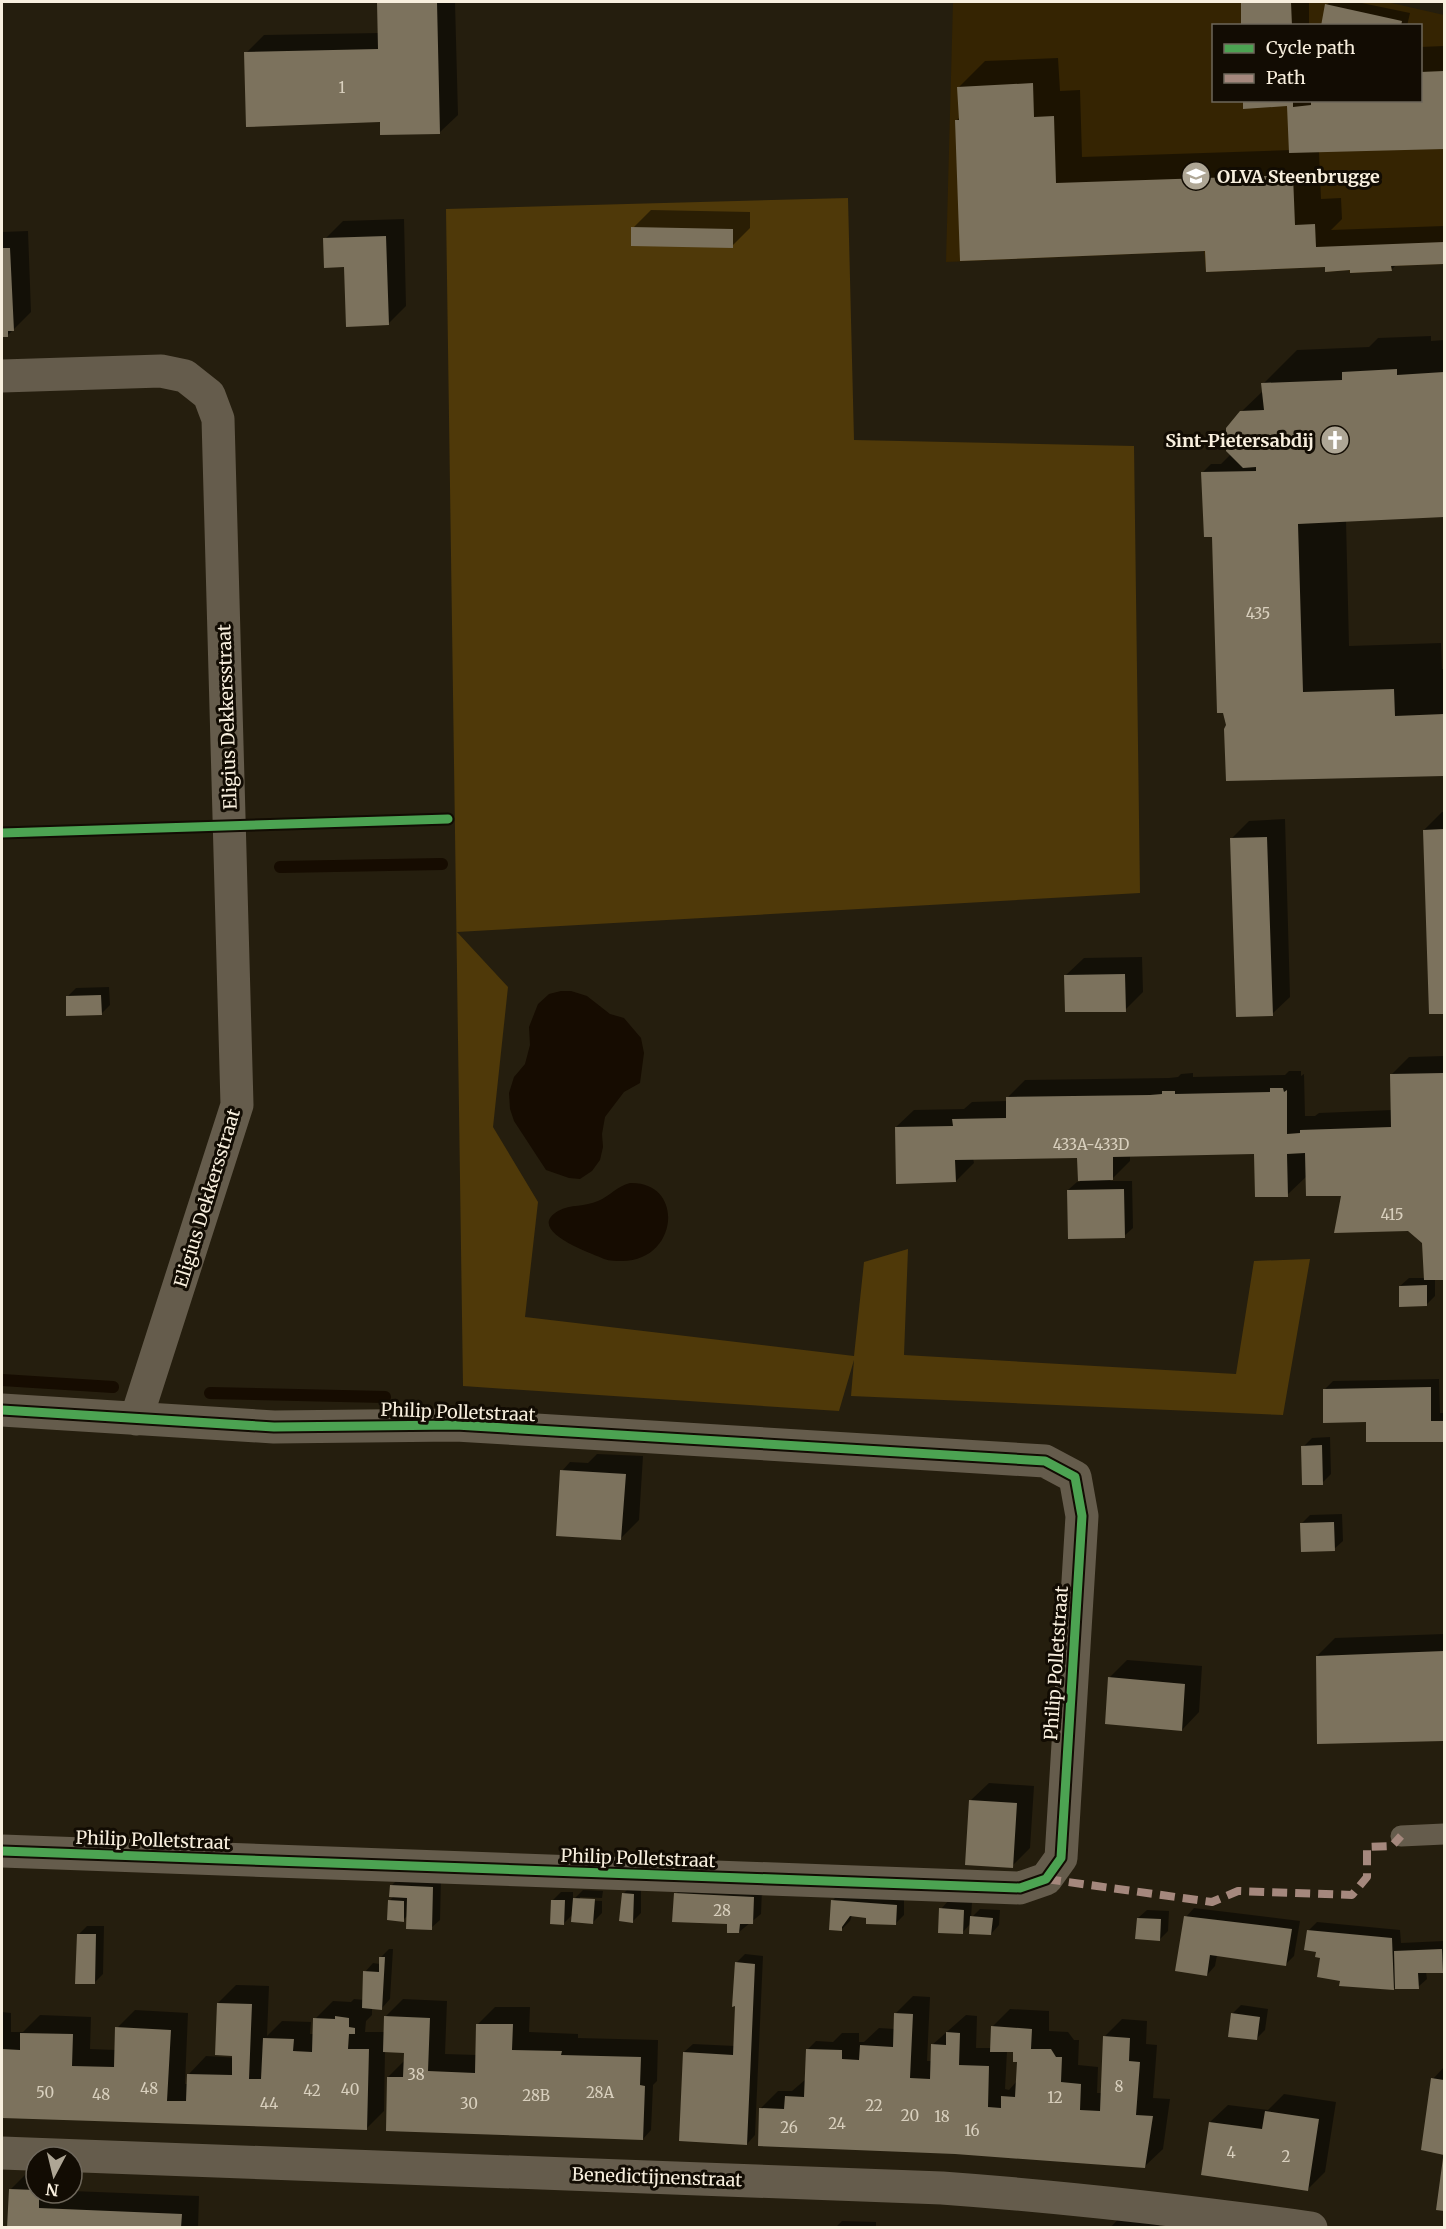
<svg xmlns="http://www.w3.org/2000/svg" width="1446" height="2229" font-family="Merriweather,serif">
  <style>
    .built { fill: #352402; fill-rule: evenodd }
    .green { fill: #4f3909 }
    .water { fill: #160c01 }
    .shadow { fill: #0007; fill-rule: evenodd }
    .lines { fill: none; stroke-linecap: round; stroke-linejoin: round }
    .stream { stroke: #160c01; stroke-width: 12 }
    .building { fill: #7c725d }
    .lane { stroke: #655c4c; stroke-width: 21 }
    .street { stroke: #655c4c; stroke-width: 33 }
    .quiet { stroke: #a5887d; stroke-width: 8; stroke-dasharray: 15 8; stroke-linecap: butt }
    .cycleway-casing { stroke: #120c03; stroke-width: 13 }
    .cycleway { stroke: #4ca352; stroke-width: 9 }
    .labels { text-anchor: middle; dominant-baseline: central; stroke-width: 6; stroke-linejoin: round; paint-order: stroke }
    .number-label { font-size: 15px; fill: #d9d0be }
    .poi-label { font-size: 18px; font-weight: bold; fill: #f8efde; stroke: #120c03; text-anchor: start }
    .street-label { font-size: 18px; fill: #f8efde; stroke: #120c03 }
  </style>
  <rect width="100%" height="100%" fill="#251e0e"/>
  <!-- built -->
  <path class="built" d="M953,2H1387L1444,15V264L1392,266V271L1350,273L1349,270L1325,272V267L1206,272L1204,251L946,262ZM1214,26H1420V100H1214Z"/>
  <!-- green -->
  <path class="green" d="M848,198L854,440L1134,446L1140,893L457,932L508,987L493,1127L538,1202L525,1317L854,1356L864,1262L908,1249L904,1355L1236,1374L1254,1261L1310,1259L1283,1415L851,1396L854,1360L839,1411L463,1386L446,209Z"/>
  <!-- water -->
  <path class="water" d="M561,991H571L587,996L610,1014L624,1018L641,1038L644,1053L640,1083L624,1092L605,1117L602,1134L603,1147L600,1160L592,1171L580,1179L569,1178L546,1170L514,1121L510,1109L509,1093L514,1077L525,1064L530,1045L529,1027L538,1004L549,994Z
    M630,1183C685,1181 679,1261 622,1261C616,1261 610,1261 604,1259C593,1254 524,1231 558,1211C571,1204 585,1207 598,1201C610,1196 617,1186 630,1183Z"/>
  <!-- shadow -->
  <path class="shadow" d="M379,2H455L458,115L440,132L382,121L246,53L264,35L379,33Z
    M1242,2H1309V26H1243Z
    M1330,2H1357L1410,13L1407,26H1322L1326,5Z
    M1444,46V147L1319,151L1321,199L1341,198L1342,219L1331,230L1444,226V262L1397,264L1391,270H1327V265L1206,249L961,259L957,120L960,117L959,87L985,61L1058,58L1060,91L1080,90L1082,157L1291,150L1289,105L1244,100H1420V47Z
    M651,210L750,212V228L732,246L633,228Z
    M404,219L406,306L388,324L325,239L343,221Z
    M28,231L31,312L7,336H2V232Z
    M1431,336V341L1444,340V515L1346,520L1349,646L1441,643L1442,669H1444V774L1227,780V726L1214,534L1203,472L1211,464H1221L1231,454L1241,412L1264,390L1263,384L1297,350L1369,347L1378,338Z
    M1442,812H1444V1012L1431,1013L1424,830Z
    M1285,819L1290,997L1272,1014L1231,839L1249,821Z
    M1142,957L1143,992L1125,1010L1066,975L1084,958Z
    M109,987L110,1005L101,1014L67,997L76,988Z
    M1444,1056V1279H1435V1296L1426,1305L1400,1286L1409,1278H1425L1424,1242L1408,1230L1307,1176L1287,1195L1255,1153L1130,1155V1161L1110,1181H1132L1133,1228L1124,1236L1068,1190L1077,1182H1080L1078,1157L973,1158L974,1163L956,1181L896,1127L914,1110L964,1109L972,1102L1007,1101V1098L1025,1080L1169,1078L1178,1077L1181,1074L1193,1073V1077L1285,1075L1289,1071H1301V1076L1304,1074L1305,1116H1315L1319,1113L1392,1110L1391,1075L1409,1057Z
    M1439,1379L1440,1413H1444L1443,1441L1367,1420L1324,1390L1333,1381Z
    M1330,1437L1331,1474L1322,1483L1303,1447L1312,1438Z
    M597,1454L643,1456L639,1520L621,1538L562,1471L570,1462L588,1463Z
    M1342,1514L1343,1541L1334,1549L1301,1524L1310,1515Z
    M1444,1634V1739L1319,1742L1317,1656L1335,1638Z
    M1127,1660L1202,1666L1199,1712L1182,1730L1110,1677Z
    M989,1783L1034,1786L1030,1848L1012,1866L971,1800Z
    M693,1876L762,1889L761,1914L739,1932L729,1923L676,1894Z
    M400,1877L441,1879L440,1920L431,1928L408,1915L403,1920L389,1901L394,1896L391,1886Z
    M632,1885L641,1886V1913L632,1922L623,1894Z
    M583,1890L603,1891L602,1898L580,1897V1900L602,1901V1913L593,1922L573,1914L564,1923L553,1900L561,1892H573V1900Z
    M841,1892L904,1897V1915L895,1924L867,1916L852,1915L850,1921L842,1929L832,1901Z
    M949,1900L972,1902L971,1918L980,1909L1000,1910L999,1925L991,1934L971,1923L962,1933L941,1909Z
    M1194,1908L1300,1921L1294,1956L1286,1964L1217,1955L1215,1966L1207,1975L1186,1917Z
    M1147,1910L1169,1911L1168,1931L1159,1940L1138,1918Z
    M1317,1922L1400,1930L1401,1943L1444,1941V1969L1443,1971L1426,1972L1427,1979L1418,1987L1394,1988L1341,1984V1979L1317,1951L1308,1931Z
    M87,1926H104L103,1974L94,1983L78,1935Z
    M389,1949H393L390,1999L382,2008L372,2007V2015L366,2021L365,2032H385V2017L403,1999L447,2001L445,2054L477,2055L478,2024L495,2007H530L529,2032L578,2034V2038L658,2040L657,2081L653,2085L651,2130L643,2139L388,2077L405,2060L406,2052L385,2050L384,2111L366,2129L2,2116V2012L11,2013V2032H23L40,2015L91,2017L90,2049L116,2050L117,2028L135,2010L188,2013L185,2084H188L189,2074L206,2056L239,2058L218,2003L236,1985L269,1986L267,2036L282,2021L311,2022L310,2034H314L315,2019L333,2001L351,2002L354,1999L364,2000L365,1972L373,1963L380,1964V1958Z
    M745,1954L763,1956L755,2135L747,2144L684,2052L693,2044L735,2046L736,1963Z
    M913,1996L930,1997L927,2061H932V2045L966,2015L977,2016L976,2048H992L993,2026L1010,2009L1049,2011V2031L1068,2032L1074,2040H1079L1078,2065L1098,2067L1097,2093H1102L1104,2037L1122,2019L1147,2021L1146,2044L1157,2045L1153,2098L1170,2099L1163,2149L1145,2166L760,2109L778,2091H792L806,2079L807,2050L816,2041L833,2042L842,2033H859V2042H864L879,2028L895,2029V2014ZM1007,2051H1014L1018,2061L1017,2081L1009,2090L1005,2089Z
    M1241,2005L1268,2009L1265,2030L1256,2039L1232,2014Z
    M1444,2067V2153L1423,2149L1433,2079Z
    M1284,2094L1336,2102L1325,2172L1307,2190L1210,2122L1228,2105L1268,2110Z
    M1444,2159V2209L1438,2208Z
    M28,2172H36V2193L72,2191L199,2196L198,2228H8L10,2190Z
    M1123,2214L1160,2216L1159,2228H1110Z
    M842,2221L876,2222V2228H835Z"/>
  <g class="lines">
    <!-- stream -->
    <path class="stream" d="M280,867L442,864
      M2,1380L113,1387
      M210,1393L385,1397"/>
  </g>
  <!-- building -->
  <path class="building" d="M377,2H437L440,134L380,135V122L246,127L244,52L378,49Z
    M1241,2H1291L1292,26H1241Z
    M1325,4L1402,21L1401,26H1321Z
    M1444,71V149L1289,153L1287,106L1243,109V100H1293V107L1311,105V100H1420V72Z
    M1033,83L1034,117L1054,116L1056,183L1293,175L1295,225L1315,224L1316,247L1444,242V264L1391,266L1392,271L1350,273V270L1325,272V267L1206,272L1205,251L960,261L955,120H959L957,87Z
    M631,227L733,229V248L631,246Z
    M386,236L389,325L346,327L344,267L324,268L323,238Z
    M2,248H10L14,331H8V337H2Z
    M1397,369V375L1444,372V517L1298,524L1303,692L1394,689L1395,716L1444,714V776L1226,781L1224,729L1226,725L1223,713H1217L1212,537H1204L1201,472L1256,471V467L1243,468L1226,451V428L1240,411L1264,410L1261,383L1342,380V372Z
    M1444,829V1014H1429L1423,830Z
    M1267,837L1273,1016L1236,1017L1230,838Z
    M1125,974L1126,1012H1065L1064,975Z
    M101,995L102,1015L66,1016V996Z
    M1444,1073V1280H1424L1422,1243L1408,1231L1334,1233L1341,1196H1306L1305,1153L1287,1154L1288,1197H1255L1254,1154L1113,1157V1180L1078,1181L1077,1158L955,1160L956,1182L896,1184L895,1127L953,1126L952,1119L1006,1118V1097L1150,1095L1162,1094V1091H1175V1094L1270,1092V1088H1283L1284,1092L1287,1090V1134L1300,1133V1130L1391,1127L1390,1074Z
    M1124,1189L1125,1238L1068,1239L1067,1190Z
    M1427,1285V1306L1399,1307V1286Z
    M1431,1387V1421H1443L1444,1442H1366V1422L1323,1423V1389Z
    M1322,1445L1323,1485H1302L1301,1446Z
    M560,1470L626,1474L621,1540L556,1536Z
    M1334,1522L1335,1551L1301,1552L1300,1523Z
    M1444,1651V1741L1317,1744L1316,1656Z
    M1108,1677L1185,1684L1182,1731L1105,1724Z
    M969,1800L1017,1803L1013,1868L965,1865Z
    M390,1885L433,1887L432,1930L406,1929L407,1898L389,1897Z
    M622,1893L634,1894L633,1923L619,1921Z
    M674,1893L754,1897L753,1924H740L739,1933H727V1924L672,1922Z
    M573,1898L595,1899L593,1924L571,1922Z
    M388,1900L404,1901V1922L387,1920Z
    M551,1900H565L564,1925L550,1924Z
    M831,1900L897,1905L896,1925L866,1924V1918L850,1916L842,1927V1931L829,1930Z
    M939,1908L964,1910L963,1934L938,1933Z
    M970,1916L993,1918L991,1935L969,1934Z
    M1184,1916L1292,1929L1286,1966L1210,1955L1207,1976L1175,1971Z
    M1137,1918L1161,1919L1160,1941L1135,1939Z
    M1307,1930L1392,1938L1394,1990L1339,1986L1340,1981L1317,1977L1320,1958L1315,1957L1316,1952L1304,1950Z
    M77,1934H96L95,1984H75Z
    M1442,1949L1443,1973H1418L1419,1989H1395L1394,1951Z
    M379,1957H385L382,2010L362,2008L363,1971L379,1972Z
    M735,1962L755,1964L747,2145L679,2141L683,2052L733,2055L735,2006L732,2007Z
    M217,2003L252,2004L249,2079H261L263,2038L294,2039L293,2051L312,2052L313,2018L335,2019V2016L349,2018V2027L355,2028V2034H349L348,2049H369L367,2130L2,2118V2049L20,2050V2033L73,2034L72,2066L114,2067L115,2027L171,2030L167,2101H186L187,2074L232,2075V2056L215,2055Z
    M894,2013L913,2014L910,2078L930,2079L931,2044L946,2045V2032L960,2033L959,2065L989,2066L988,2107L1001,2108V2096L1015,2097L1017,2062H1013V2052H990L991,2026L1032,2029L1031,2049H1051L1056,2057H1062L1061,2082L1081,2084L1080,2110L1100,2111L1103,2036L1130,2038L1129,2061L1140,2062L1136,2115L1153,2116L1145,2168L955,2154L758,2146L759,2108L784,2109L785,2096L804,2097L806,2049L842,2050V2059L859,2060L860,2045L893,2047Z
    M1231,2013L1260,2017L1257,2040L1228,2037Z
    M384,2016L430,2018L428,2071L475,2073L476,2024H513L512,2050L562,2051L561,2055L641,2057L640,2085L645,2086L643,2140L386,2131L387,2077H403L404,2053L383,2052Z
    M1431,2078L1444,2080V2155L1421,2150Z
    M1265,2111L1319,2119L1308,2191L1201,2175L1209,2122L1262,2129Z
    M1443,2158L1444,2159V2211L1436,2210Z
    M9,2189L36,2190V2193H39V2208L182,2214L181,2228H7Z"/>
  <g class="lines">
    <!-- lane -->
    <path class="lane" d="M1401,1836L1444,1834"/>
    <!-- street -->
    <path class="street" d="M2,376L161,371L185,376L209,395L218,419L237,1105L136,1419
      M2,1410L274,1427L456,1425L1045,1461L1075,1477L1082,1516L1061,1858L1046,1879L1020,1888L2,1851
      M2,2153L942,2188C1066,2197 1188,2211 1311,2228"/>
    <!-- quiet -->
    <path class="quiet" d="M1046,1879L1212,1902L1238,1891L1352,1895L1367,1877V1847L1392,1846L1401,1836"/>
    <!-- cycleway casing -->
    <g class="cycleway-casing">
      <path id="cycleway" d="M2,833L448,819
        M2,1410L274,1427L456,1425L1045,1461L1075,1477L1082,1516L1061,1858L1046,1879L1020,1888L2,1851"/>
    </g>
    <!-- cycleway -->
    <use href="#cycleway" class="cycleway"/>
  </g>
  <!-- icons -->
  <defs>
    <g id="school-disc" transform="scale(1.5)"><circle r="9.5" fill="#aea695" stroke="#120c03"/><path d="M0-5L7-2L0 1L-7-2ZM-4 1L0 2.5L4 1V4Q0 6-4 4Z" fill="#fff"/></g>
    <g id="church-disc" transform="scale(1.5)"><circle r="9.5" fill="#aea695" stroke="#120c03"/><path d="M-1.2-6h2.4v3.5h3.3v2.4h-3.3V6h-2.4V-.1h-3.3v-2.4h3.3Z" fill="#fff"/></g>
  </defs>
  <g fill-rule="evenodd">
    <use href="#school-disc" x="1196" y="176"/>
    <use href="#church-disc" x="1335" y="440"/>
  </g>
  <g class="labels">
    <!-- number labels -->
    <g class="number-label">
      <text x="342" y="87">1</text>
      <text x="1258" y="613">435</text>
      <text x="1091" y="1144">433A-433D</text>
      <text x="1392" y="1214">415</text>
      <text x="722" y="1910">28</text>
      <text x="416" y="2074">38</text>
      <text x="1119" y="2086">8</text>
      <text x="149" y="2088">48</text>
      <text x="350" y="2089">40</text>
      <text x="312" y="2090">42</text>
      <text x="45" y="2092">50</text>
      <text x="600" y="2092">28A</text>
      <text x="101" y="2094">48</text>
      <text x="536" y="2095">28B</text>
      <text x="1055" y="2097">12</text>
      <text x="269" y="2103">44</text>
      <text x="469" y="2103">30</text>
      <text x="874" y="2105">22</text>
      <text x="910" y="2115">20</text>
      <text x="942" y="2116">18</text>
      <text x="837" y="2123">24</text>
      <text x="789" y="2127">26</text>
      <text x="972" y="2130">16</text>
      <text x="1231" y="2152">4</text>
      <text x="1286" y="2156">2</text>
    </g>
    <!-- poi labels -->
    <g class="poi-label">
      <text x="1217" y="176">OLVA Steenbrugge</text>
      <text x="1314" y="440" text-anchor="end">Sint-Pietersabdij</text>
    </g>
    <!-- street labels -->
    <g class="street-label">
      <text transform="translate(227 717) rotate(-92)">Eligius Dekkersstraat</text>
      <text transform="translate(207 1198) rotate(-73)">Eligius Dekkersstraat</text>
      <text transform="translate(458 1412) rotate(2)">Philip Polletstraat</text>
      <text transform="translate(1056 1663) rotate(-86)">Philip Polletstraat</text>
      <text transform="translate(153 1840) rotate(2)">Philip Polletstraat</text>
      <text transform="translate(638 1858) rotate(2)">Philip Polletstraat</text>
      <text transform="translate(657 2177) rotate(2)">Benedictijnenstraat</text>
    </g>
  </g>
  <!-- border -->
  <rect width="1446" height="2229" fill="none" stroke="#f8efde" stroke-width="6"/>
  <!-- legend -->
  <rect x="1212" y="24" width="210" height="78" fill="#120c03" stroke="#6e675b" stroke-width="1.5"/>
  <rect x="1224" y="44" width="30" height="9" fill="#4ca352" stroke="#6e675b" stroke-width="1.5"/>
  <text x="1266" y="54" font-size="18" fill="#f8efde">Cycle path</text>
  <rect x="1224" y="74" width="30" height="9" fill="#a5887d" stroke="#6e675b" stroke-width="1.5"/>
  <text x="1266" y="84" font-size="18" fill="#f8efde">Path</text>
  <!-- north arrow -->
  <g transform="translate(54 2175) rotate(187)"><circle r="28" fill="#120c03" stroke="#6e675b" stroke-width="1.5"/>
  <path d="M0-4.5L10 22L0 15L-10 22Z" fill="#aea695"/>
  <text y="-9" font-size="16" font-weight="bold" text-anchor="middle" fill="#f8efde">N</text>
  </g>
</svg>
